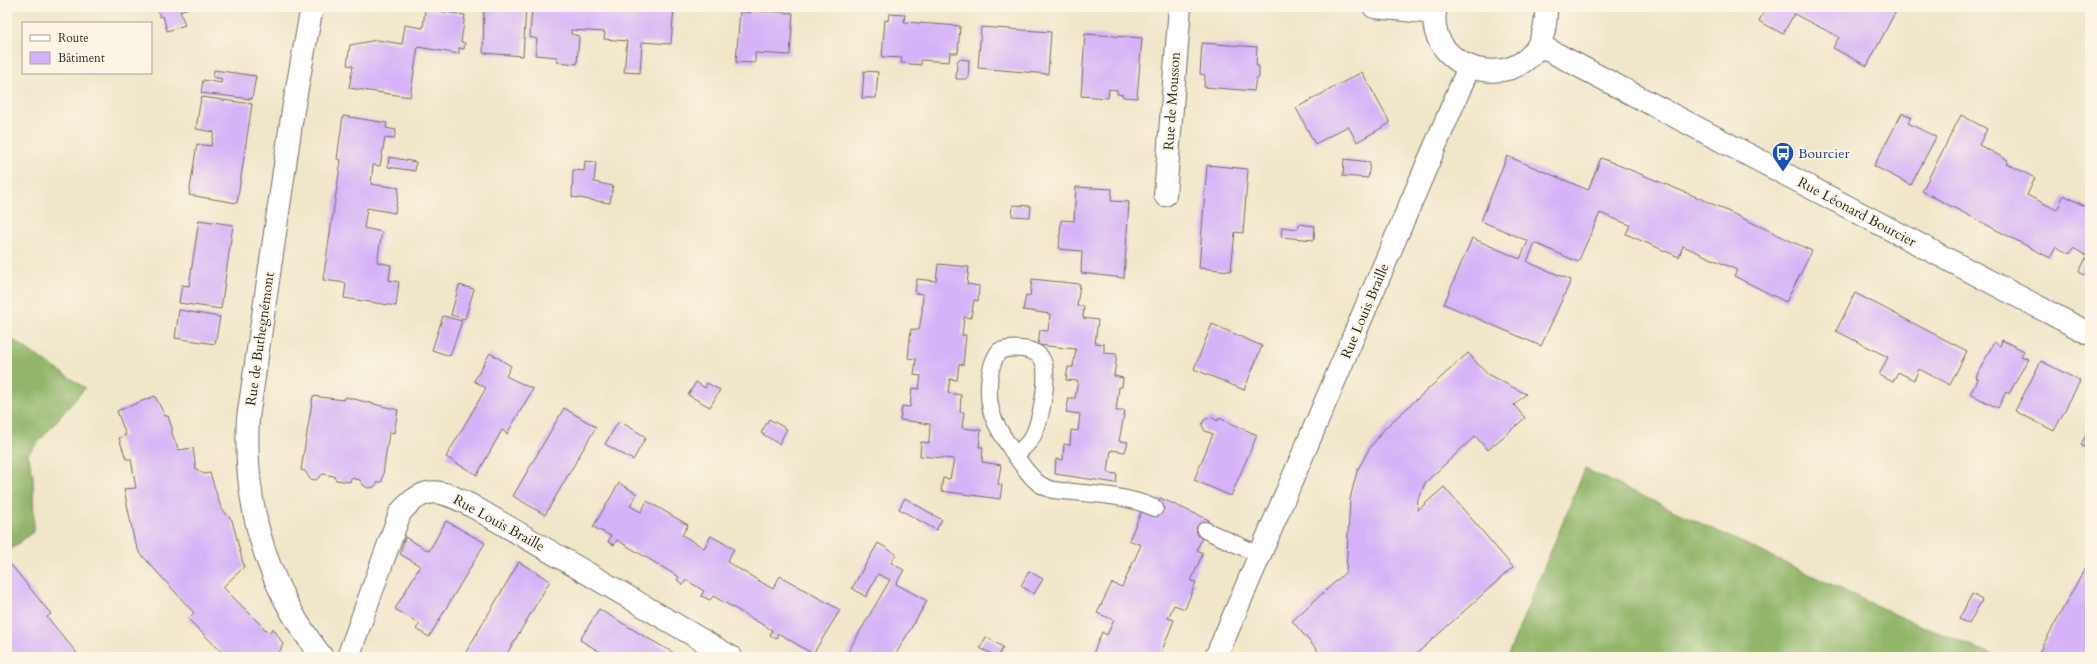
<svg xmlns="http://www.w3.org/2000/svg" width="2097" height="664" font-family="Cardo,serif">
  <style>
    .forest { fill: #91b569; stroke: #5e704a }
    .building { fill: #d6b2f8 }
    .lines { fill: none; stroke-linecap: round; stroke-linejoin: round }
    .service-casing { stroke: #706c62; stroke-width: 18 }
    .minor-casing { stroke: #706c62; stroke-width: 24 }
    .service { stroke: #fff; stroke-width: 16 }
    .minor { stroke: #fff; stroke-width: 22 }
    .labels { text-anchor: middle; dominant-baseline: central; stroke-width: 4; stroke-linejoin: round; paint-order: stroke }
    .street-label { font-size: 14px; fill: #2b2b2b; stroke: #fcf5e5 }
    .transit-label { font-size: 14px; fill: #164399; stroke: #fcf5e5; text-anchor: start }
  </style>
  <rect width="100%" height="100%" fill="#fcf5e5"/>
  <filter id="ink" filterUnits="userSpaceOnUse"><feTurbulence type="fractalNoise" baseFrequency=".025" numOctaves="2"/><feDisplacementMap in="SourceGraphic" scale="8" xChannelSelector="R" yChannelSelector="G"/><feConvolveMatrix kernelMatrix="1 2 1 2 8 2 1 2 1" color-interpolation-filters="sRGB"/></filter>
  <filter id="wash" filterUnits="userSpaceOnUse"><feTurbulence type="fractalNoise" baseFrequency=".012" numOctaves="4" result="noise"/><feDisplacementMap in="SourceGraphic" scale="16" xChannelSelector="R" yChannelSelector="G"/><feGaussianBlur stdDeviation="0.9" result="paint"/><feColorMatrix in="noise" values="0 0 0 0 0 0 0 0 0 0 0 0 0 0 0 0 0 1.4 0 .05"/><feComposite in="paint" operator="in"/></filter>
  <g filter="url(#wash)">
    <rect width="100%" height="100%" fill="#f0e6c9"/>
    <!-- forest -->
    <path class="forest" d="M7,336L85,388L28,454L33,476L34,531L7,552Z
      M1585,469L1907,620L1998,657H1507Z"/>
    <g id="blocks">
      <!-- building -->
      <path class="building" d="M157,7H191L180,11L185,25L167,31L163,16L160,17Z
        M484,7H526L523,56L483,53Z
        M532,7H674L671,44L642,42L640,73L624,72L627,41L604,39L605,32L571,30V34L579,36L577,64L557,62V57L535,55L537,39L530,37Z
        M1766,7H1898L1867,66L1833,48L1839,37L1794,14L1783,34L1759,21Z
        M425,9L465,15L461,42L465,43L464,49L459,48V54L418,47L410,97L349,88L353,66L347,65L350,45L377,40L402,44L405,25L423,28Z
        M750,10L793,13L790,55L755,53V63L736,62L740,11L751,13Z
        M889,14L905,15L904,22L960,26L958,53H950L949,62L921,60V65L901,63L902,58L882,57L885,20L888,21Z
        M981,27L1051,32L1048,74L978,68Z
        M1085,34L1142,38L1137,98L1123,97V95L1117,94V90L1109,89L1108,98L1081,96Z
        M1202,43L1257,47L1256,66H1259V78H1256L1254,91L1204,87L1205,75L1200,74Z
        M959,59L969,60L968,79H956L957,62Z
        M214,70L256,76L252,99L201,93L203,80L221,83L222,79L213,77Z
        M864,71L878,72L876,98H862Z
        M1362,72L1390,123L1357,142L1348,126L1315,144L1296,108Z
        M201,97L252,104L237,203L189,195L197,144L211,146L214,132L196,129Z
        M1902,113L1911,117L1908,123L1936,137L1911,185L1874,166Z
        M1961,115L1987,129L1979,145L2008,160L2006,163L2035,178L2027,195L2057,210L2064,195L2090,209V278L2079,272L2087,256L2073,248L2070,254L2056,247L2050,258L1922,191Z
        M343,116L387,123L386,128L396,130L394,139L385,138L380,166L373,165L371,184L399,188L395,213L367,208L364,228L382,232L377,262L391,265L389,280L399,282L396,306L344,298L346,283L323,280L341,160L337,159Z
        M1507,156L1588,190L1601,158L1704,200L1812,251L1786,302L1734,276L1737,270L1683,246L1679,257L1626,234L1630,225L1600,213L1578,262L1535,243L1527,262L1571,280L1541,346L1444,304L1472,238L1520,259L1528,241L1481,221Z
        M389,157L416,162L415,171L388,167Z
        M1344,159L1370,162L1368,178L1343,176Z
        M585,161L596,162L594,182L613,186L610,203L572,197L573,170L584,171Z
        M1207,165L1248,169L1243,233L1235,232L1231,271L1199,268Z
        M1076,187L1112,189L1111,201L1129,202L1124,278L1081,273L1082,251L1059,249L1061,220L1074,221Z
        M1013,205L1031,206L1030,217L1012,216Z
        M199,220L233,225L221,309L179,303L182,285L189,286Z
        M1299,224L1315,226L1314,240L1281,237L1282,227L1298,229Z
        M938,264L969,267L967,284L979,286L978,301L974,300L971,318L964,317L962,335H966L963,365L959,364L957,380L950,379L948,393L961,395L960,412H964L962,428L981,430L979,447H983L982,462L1001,465L998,484L1002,485L1000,499L941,491L943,478L950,479L954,459L920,456L921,442L929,443L930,424L900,420L902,406L910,407L912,388L919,389L921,376L914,375L916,359L908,358L911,329L919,330L922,312L923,294L915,293L917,279L936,281Z
        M1032,279L1080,284L1077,306H1084L1083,318L1098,320L1095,343L1104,344V353L1117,354L1114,376L1123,378L1122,387H1119L1116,411H1125L1119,441L1128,442L1125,452L1111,450L1108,473L1117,474L1116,483L1055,474L1056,459L1063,460L1064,444L1070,445L1071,430L1078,431L1080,414L1066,412L1069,398H1075L1078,381L1066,380L1068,367H1073L1076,349L1038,345L1040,330L1048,331L1050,314L1023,310L1026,295L1030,296Z
        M459,285L474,289L465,319L451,315Z
        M1855,293L1967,351L1950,385L1919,369L1914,380L1898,372L1893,382L1879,375L1888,357L1836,331Z
        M179,310L220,317L215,344L175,338Z
        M443,316L462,321L450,356L432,350Z
        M1212,324L1262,346L1244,390L1194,369Z
        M2002,340L2024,351L2021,356L2028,359L2009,394L2006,392L1998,408L1970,394L1978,379L1976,377L1994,342L2000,346Z
        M490,353L511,366L506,376L533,389L507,434L502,430L477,475L446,457L486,388L474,381Z
        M1468,353L1487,374L1526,394L1514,405L1525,418L1488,450L1475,436L1425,483L1418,499L1417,511L1444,487L1513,567L1413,657H1323L1292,621L1346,572L1350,499L1357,471L1369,449L1385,428Z
        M2041,361L2080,381L2054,431L2015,411Z
        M696,382L705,388L707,383L720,390L710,407L688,395Z
        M155,396L165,416H168L172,428V434L179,450L193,448L196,469L204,474L210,473L221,508L232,520L244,567L223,587L269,633L273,628L283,644L279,653L286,657H227L188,619L194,613L139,552L134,539L124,489L136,488L131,459H126L119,438L126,435L117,411Z
        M313,396L343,400L346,397L398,410L394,433L389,432L382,482H378L374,487L368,488L363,485L360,480L351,478L350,482L336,480L334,476L323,474L316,480L310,479L305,471L301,470Z
        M564,408L596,427L545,515L513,496Z
        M1211,417L1218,421L1219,418L1257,435L1231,496L1194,480L1213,434L1205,431L1202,425L1204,420Z
        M769,419L787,429L779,444L761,433Z
        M619,421L646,437L633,460L605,444Z
        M2090,427V450L2081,445Z
        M619,483L637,494L630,506L641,512L647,501L688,525L682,535L704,548L711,536L734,549L727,562L773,589L780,576L840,610L813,654L778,633L776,639L770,635L772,630L713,596L710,600L701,596L704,591L686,580L683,585L677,580L679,577L617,540L614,545L608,542L611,536L593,527Z
        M905,498L942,520L936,530L899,509Z
        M1160,498L1209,520L1197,550L1203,553L1191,581L1196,582L1185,609L1174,605L1168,618L1174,620L1161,653L1170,657H1098L1093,654L1102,632L1107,635L1114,620L1097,613L1112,583L1122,587L1141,545L1129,540L1143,508L1153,512Z
        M446,521L485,543L429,637L416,629L420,624L395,609L420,566L400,554L405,537L429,551Z
        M878,543L896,554L891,563L904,570L896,584L927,601L894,657H845L890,580L878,574L866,597L852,588Z
        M7,560L51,614L47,617L80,657H18L7,644Z
        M519,562L550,581L505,657H476L466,652Z
        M2085,568L2090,570V657L2037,656Z
        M1029,571L1043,579L1034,594L1021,586Z
        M1972,594L1982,600L1969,624L1959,619Z
        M599,609L642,635L681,657H609L580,640Z
        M986,637L1003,647L998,657L980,648Z"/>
    </g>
  </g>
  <g filter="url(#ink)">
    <use href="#blocks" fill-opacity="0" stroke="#706c62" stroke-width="1"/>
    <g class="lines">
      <!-- service casing -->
      <g class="service-casing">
        <path id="service" d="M1016,455C1021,450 1027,445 1031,439C1040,427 1051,372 1042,359C1035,347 1011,347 999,351C988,366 987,393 991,410C994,426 1023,469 1035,480C1040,486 1047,488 1053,490C1088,494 1123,494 1155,508
          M1205,530L1260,555"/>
      </g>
      <!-- minor casing -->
      <g class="minor-casing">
        <path id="minor" d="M312,7L293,110L248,418C243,507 266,586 322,657
          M1374,7L1435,13
          M1436,7C1419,78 1549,105 1546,7
          M1539,45L2090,334
          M1165,195L1180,7
          M348,657L400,513C425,483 441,490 472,506L731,657
          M1216,657L1469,67"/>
      </g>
      <!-- service -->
      <use href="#service" class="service"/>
      <!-- minor -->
      <use href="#minor" class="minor"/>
    </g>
  </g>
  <!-- icons -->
  <defs>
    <g id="bus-pin" transform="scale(1.15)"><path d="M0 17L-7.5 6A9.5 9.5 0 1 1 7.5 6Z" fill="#1a4fb4" stroke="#fcf5e5"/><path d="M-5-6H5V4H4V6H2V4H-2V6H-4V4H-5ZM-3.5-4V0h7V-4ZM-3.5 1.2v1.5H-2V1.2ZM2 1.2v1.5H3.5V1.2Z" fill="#fff"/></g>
  </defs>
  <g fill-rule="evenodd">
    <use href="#bus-pin" x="1783" y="153"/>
  </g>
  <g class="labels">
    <!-- street labels -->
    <g class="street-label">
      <text transform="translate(1172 101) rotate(-86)">Rue de Mousson</text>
      <text transform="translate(1857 212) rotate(28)">Rue Léonard Bourcier</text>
      <text transform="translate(1365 311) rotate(-67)">Rue Louis Braille</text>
      <text transform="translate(260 339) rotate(-82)">Rue de Buthegnémont</text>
      <text transform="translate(499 523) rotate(29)">Rue Louis Braille</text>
    </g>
    <!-- transit labels -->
    <g class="transit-label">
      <text x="1798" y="153">Bourcier</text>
    </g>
  </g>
  <!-- margin -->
  <rect width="2097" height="664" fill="none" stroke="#fcf5e5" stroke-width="24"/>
  <!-- legend -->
  <rect x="22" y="22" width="130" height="52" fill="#fcf5e5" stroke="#a8a49b"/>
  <rect x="30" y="35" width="20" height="6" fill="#ffffff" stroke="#a8a49b"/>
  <text x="58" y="42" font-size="12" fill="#2b2b2b">Route</text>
  <rect x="30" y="52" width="20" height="12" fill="#d6b2f8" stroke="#a8a49b"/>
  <text x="58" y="62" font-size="12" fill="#2b2b2b">Bâtiment</text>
</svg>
